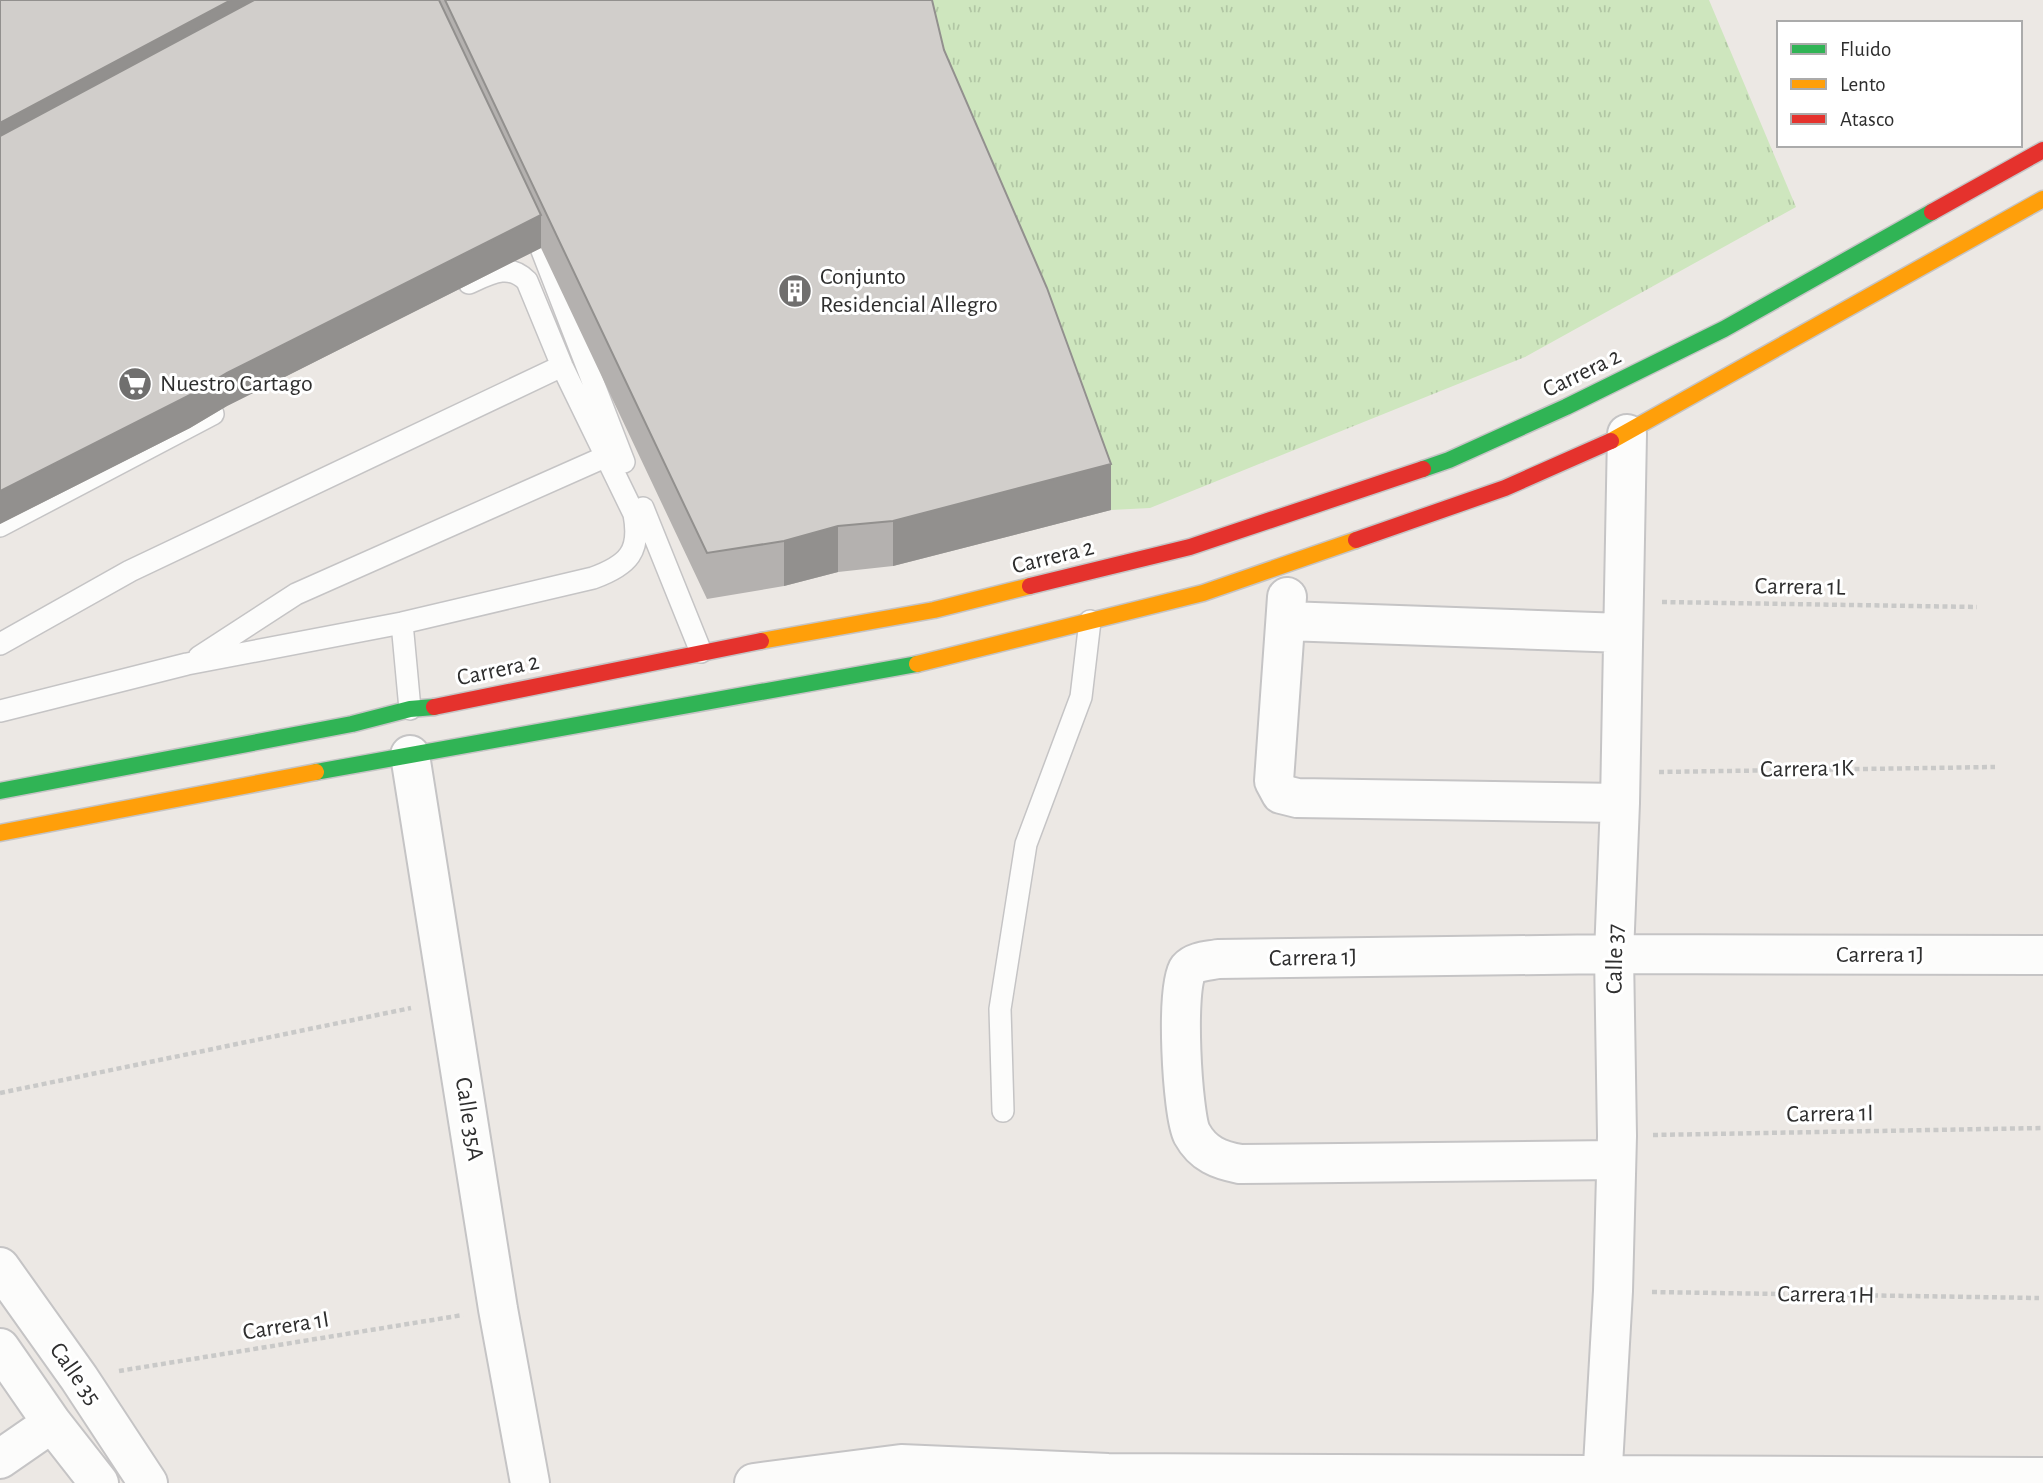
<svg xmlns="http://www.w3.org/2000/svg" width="2043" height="1483" font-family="'Alegreya Sans',sans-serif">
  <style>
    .grass { fill: url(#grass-tufts) }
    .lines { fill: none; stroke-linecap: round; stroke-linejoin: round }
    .lane-casing { stroke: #c5c4c5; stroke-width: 24 }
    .street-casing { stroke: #c5c4c5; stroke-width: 42 }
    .fast-casing { stroke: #c5c4c5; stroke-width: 19 }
    .slow-casing { stroke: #c5c4c5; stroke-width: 19 }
    .jam-casing { stroke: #c5c4c5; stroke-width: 19 }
    .path { stroke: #c9c9c8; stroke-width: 4.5; stroke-dasharray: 5 3.5; stroke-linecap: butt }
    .lane { stroke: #fcfcfb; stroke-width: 21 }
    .street { stroke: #fcfcfb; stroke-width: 38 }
    .fast { stroke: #30b455; stroke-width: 16 }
    .slow { stroke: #ff9f0a; stroke-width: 16 }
    .jam { stroke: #e5322d; stroke-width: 16 }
    .wall { fill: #b4b1af }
    .shaded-wall { fill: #92908e }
    .building { fill: #d1cecb; stroke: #92908e; stroke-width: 2 }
    .labels { text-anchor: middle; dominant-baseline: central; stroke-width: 6; stroke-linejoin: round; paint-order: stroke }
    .poi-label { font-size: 24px; fill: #2e2e2e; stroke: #fff; text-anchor: start }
    .street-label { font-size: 24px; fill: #2e2e2e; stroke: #fff }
  </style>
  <defs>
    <pattern id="grass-tufts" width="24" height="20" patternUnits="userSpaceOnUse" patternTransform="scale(1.75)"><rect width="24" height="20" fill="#cee6be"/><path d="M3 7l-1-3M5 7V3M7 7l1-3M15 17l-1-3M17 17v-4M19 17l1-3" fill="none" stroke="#b1c6a4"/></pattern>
  </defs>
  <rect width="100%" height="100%" fill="#ece8e4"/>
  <!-- grass -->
  <path class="grass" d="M922,0H1709L1796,207L1525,357L1150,508L1111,510Z"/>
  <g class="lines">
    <!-- lane casing -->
    <g class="lane-casing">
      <path id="lane" d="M541,248L624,462
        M643,508L701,652
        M0,526L213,414
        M402,623L410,709
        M0,644L130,571L562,366
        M199,657L296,594L607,456
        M0,711L187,664L402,623L593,578C629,565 641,551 634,514L562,366L527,281C509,262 489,274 469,283
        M1003,1111L1000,1009L1026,844L1081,697L1090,621"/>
    </g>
    <!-- street casing -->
    <g class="street-casing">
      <path id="street" d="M1287,597L1274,781L1281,794L1297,798L1620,803
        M1286,621L1623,633
        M410,755L498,1309L530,1483
        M1616,1160L1240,1164C1219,1160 1203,1154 1192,1134C1182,1115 1175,985 1188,969C1195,961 1208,961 1218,959L1614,954L2043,955
        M0,1267L79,1378L148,1483
        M0,1348L52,1423L99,1483
        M0,1459L52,1423
        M754,1483L901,1464L1108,1473L2043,1477
        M1602,1483L1613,1291L1617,1136L1614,954L1620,803L1627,434"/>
    </g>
    <!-- fast casing -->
    <g class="fast-casing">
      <path id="fast" d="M1423,469L1449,460L1566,407L1724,329L1932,212
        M316,772L917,664
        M0,791L352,724L410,709L434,707"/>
    </g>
    <!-- slow casing -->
    <g class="slow-casing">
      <path id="slow" d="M1611,441L2043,199
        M761,641L934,610L1030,586
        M917,664L1203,593L1356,540
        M0,833L316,772"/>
    </g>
    <!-- jam casing -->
    <g class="jam-casing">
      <path id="jam" d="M1932,212L2043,150
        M1356,540L1505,488L1611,441
        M1030,586L1190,547L1423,469
        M434,707L761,641"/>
    </g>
    <!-- path -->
    <path class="path" d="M1662,602L1977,607
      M1659,772L1995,767
      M0,1093L411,1008
      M1653,1135L2043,1128
      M1652,1292L2039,1298
      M119,1371L463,1315"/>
    <!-- lane -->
    <use href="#lane" class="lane"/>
    <!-- street -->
    <use href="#street" class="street"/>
    <!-- fast -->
    <use href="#fast" class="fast"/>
    <!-- slow -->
    <use href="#slow" class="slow"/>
    <!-- jam -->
    <use href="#jam" class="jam"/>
  </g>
  <!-- wall -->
  <path class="wall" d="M0,0H932L944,50L1111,510L893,566L838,572L784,586L707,599L541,248L227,406L190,428L0,524Z"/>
  <!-- shaded-wall -->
  <path class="shaded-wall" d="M231,0H316L0,168V123Z
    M541,215V248L227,406L190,428L0,524V491L227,373Z
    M1111,464V510L893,566V521Z
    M838,526V572L784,586V541Z"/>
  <!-- building -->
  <path class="building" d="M0,0H231L0,123Z
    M254,0H439L541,215L227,373L190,395L0,491V136Z
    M445,0H932L944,50L1047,288L1111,464L893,521L838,526L784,541L707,553Z"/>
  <!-- icons -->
  <defs>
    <g id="building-disc" transform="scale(1.75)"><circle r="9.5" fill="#706f6e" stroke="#fff"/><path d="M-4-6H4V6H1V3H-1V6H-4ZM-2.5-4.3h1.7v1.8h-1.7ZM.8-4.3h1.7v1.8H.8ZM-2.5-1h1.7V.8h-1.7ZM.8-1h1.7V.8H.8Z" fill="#fff"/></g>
    <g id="supermarket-disc" transform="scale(1.75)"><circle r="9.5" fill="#706f6e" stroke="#fff"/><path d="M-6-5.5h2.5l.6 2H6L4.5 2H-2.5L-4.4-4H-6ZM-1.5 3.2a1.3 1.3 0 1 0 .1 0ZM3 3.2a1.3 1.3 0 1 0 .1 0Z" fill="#fff"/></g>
  </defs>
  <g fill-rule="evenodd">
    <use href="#building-disc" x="795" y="291"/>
    <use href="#supermarket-disc" x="135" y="384"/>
  </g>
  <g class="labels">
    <!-- poi labels -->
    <g class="poi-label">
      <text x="820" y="277">Conjunto<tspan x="820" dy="28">Residencial Allegro</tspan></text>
      <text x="160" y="384">Nuestro Cartago</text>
    </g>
    <!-- street labels -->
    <g class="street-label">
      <text transform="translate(1582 373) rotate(-26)">Carrera 2</text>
      <text transform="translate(1053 557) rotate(-14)">Carrera 2</text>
      <text transform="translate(1800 587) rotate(1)">Carrera 1L</text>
      <text transform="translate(498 670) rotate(-12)">Carrera 2</text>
      <text transform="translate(1807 769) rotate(-1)">Carrera 1K</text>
      <text x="1880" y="955">Carrera 1J</text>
      <text transform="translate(1313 958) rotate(-1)">Carrera 1J</text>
      <text transform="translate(1615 959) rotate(-89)">Calle 37</text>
      <text transform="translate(1830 1114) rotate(-1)">Carrera 1I</text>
      <text transform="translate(469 1119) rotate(81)">Calle 35A</text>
      <text transform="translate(1826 1295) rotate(1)">Carrera 1H</text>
      <text transform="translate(286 1326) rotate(-9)">Carrera 1I</text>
      <text transform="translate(75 1374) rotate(55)">Calle 35</text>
    </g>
  </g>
  <!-- legend -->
  <rect x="1777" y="21" width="245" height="126" fill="#ffffff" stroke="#ababab" stroke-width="2"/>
  <rect x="1791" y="44" width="35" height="10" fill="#30b455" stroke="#ababab" stroke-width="2"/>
  <text x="1840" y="56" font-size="21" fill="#2e2e2e">Fluido</text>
  <rect x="1791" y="79" width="35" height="10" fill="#ff9f0a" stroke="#ababab" stroke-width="2"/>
  <text x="1840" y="91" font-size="21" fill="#2e2e2e">Lento</text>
  <rect x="1791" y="114" width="35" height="10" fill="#e5322d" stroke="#ababab" stroke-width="2"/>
  <text x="1840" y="126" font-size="21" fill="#2e2e2e">Atasco</text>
</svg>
